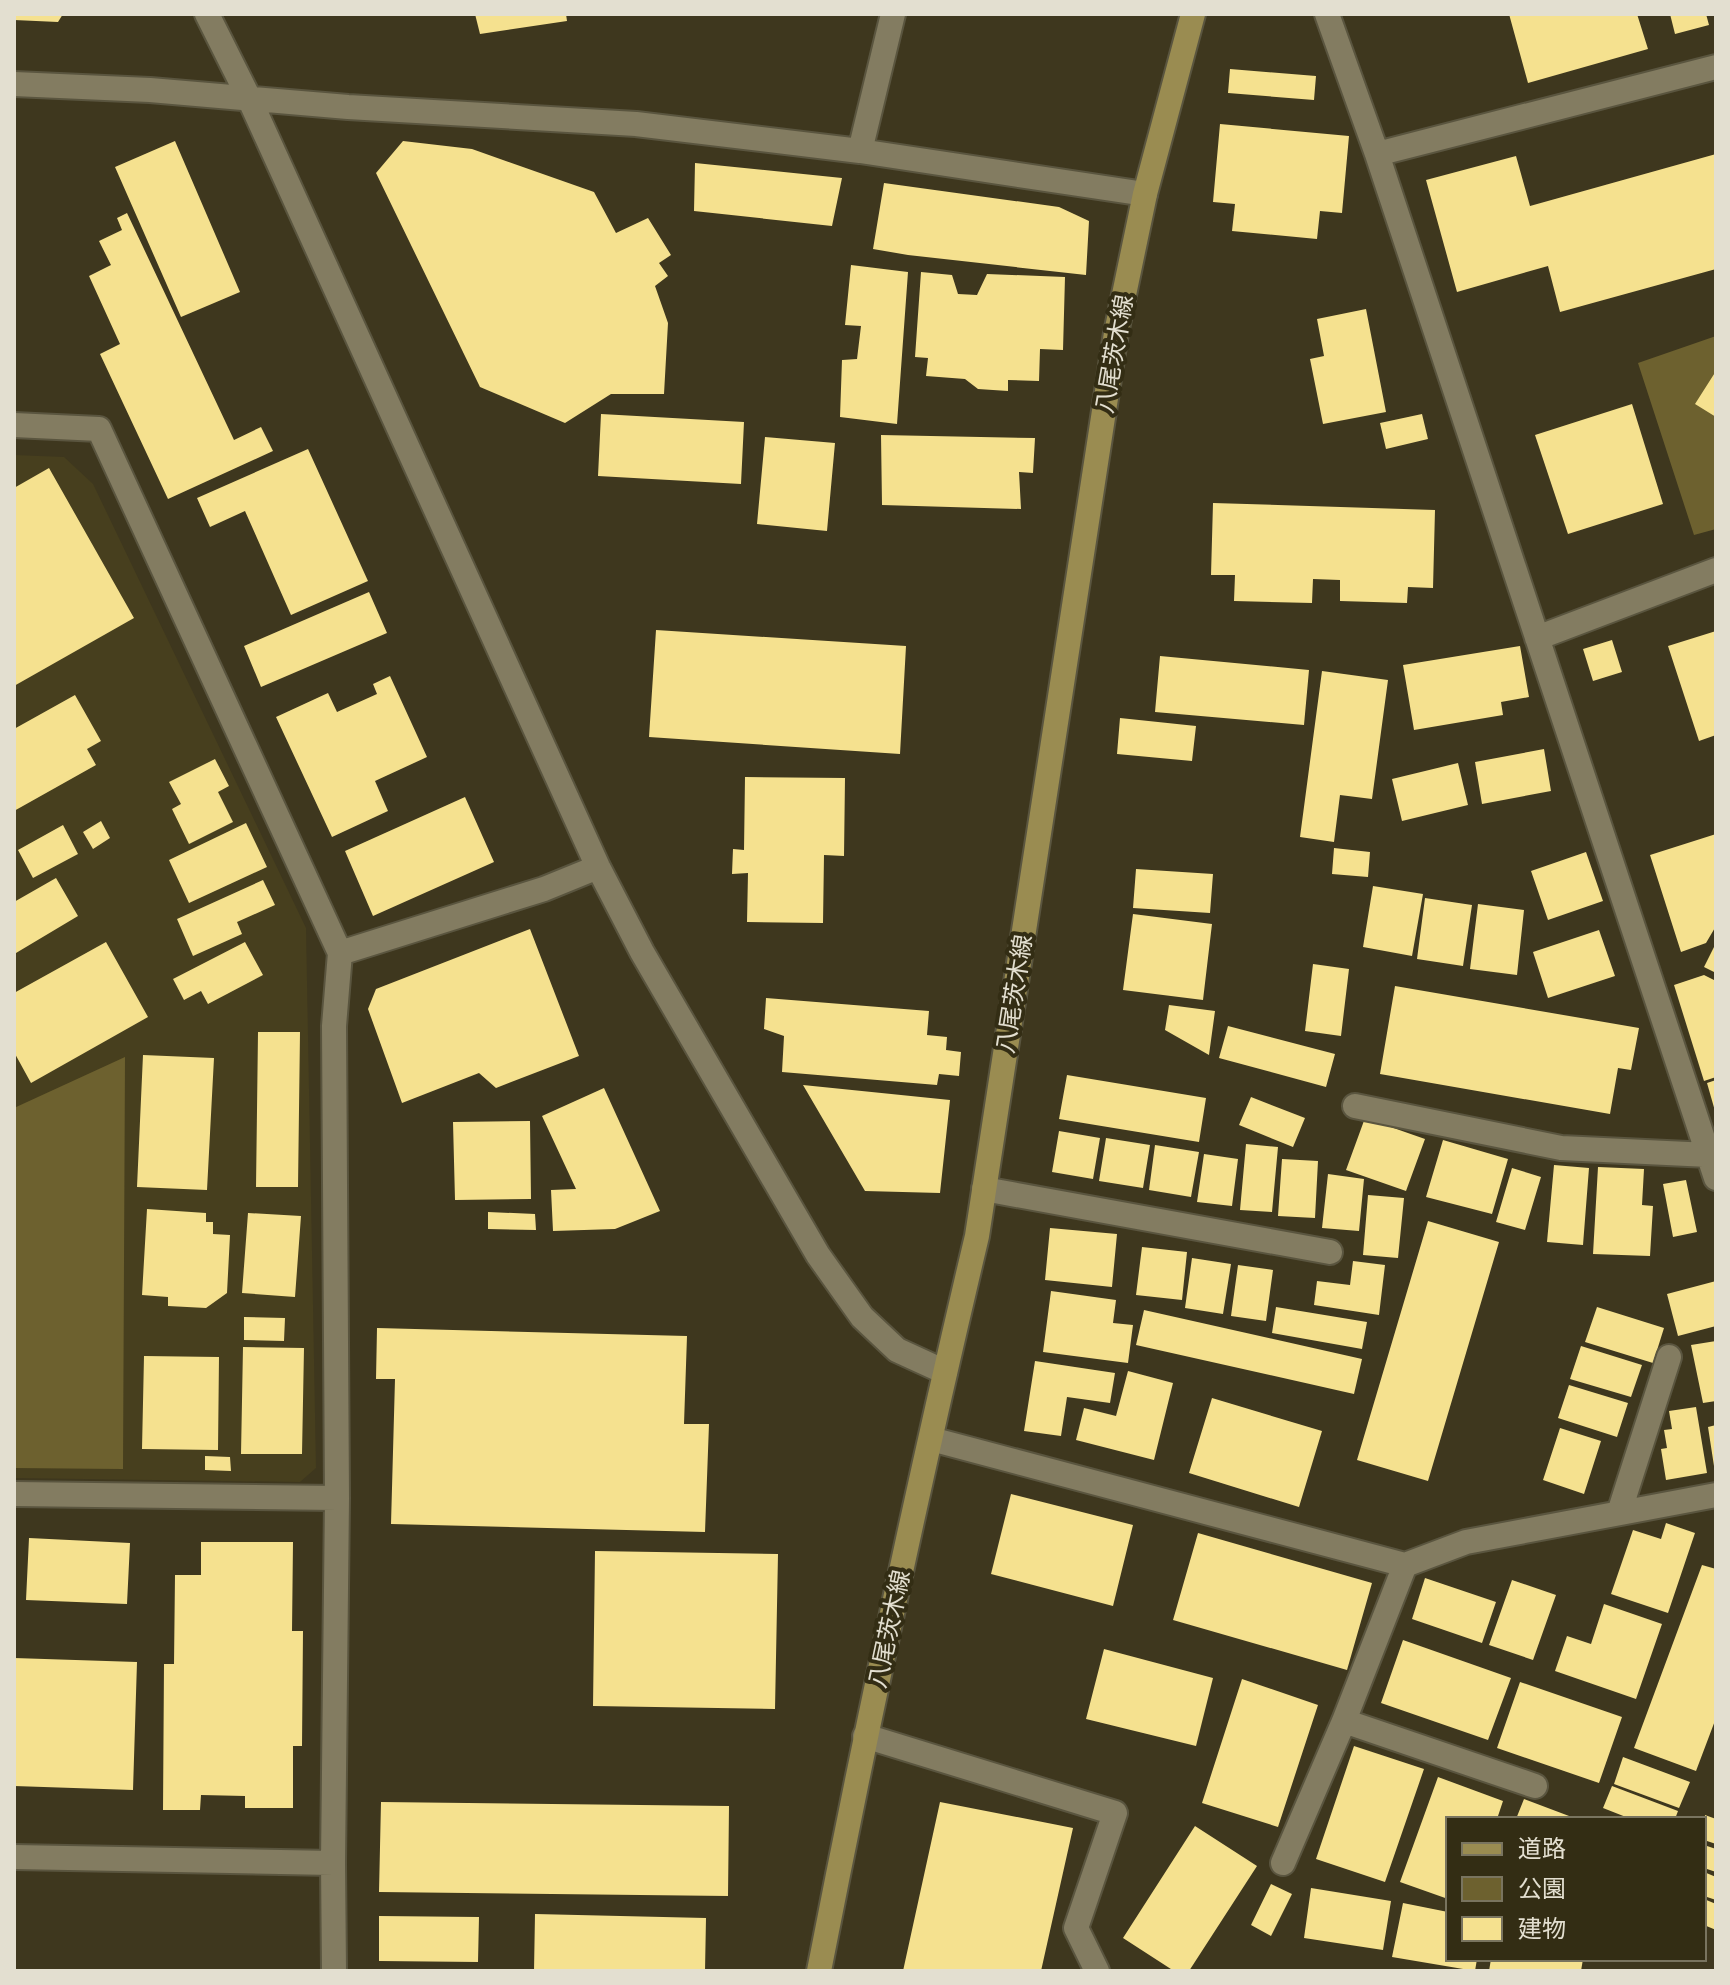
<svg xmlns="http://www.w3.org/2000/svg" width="1730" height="1985" font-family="'PT Sans','Noto Sans JP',sans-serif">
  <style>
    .built { fill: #473f1e }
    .green { fill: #6d612f }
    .building { fill: #f5e18f }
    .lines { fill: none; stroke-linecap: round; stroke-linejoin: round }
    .minor-casing { stroke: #5a553f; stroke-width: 28 }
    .major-casing { stroke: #5a553f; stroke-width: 28 }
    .minor { stroke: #837c61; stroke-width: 24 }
    .major { stroke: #9a8c51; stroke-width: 24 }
    .labels { text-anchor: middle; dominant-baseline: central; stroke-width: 8; stroke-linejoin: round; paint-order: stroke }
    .street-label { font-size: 24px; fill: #e3dfd0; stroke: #332d14 }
  </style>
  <rect width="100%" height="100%" fill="#3e371e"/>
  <!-- built -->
  <path class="built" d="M14,455L64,457L93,484L306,928L316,1468L300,1482L14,1478Z"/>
  <!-- green -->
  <path class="green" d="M1716,336V529L1694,535L1638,363Z
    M125,1057L123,1469L14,1468V1108Z"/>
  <!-- building -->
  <path class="building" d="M14,14H63L58,22L14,20Z
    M475,14H566L567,21L480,34Z
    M1509,14H1637L1648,49L1528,83Z
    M1670,14H1706L1709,25L1675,34Z
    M1230,69L1316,76L1314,100L1228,93Z
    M1220,124L1349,136L1342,213L1320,211L1317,239L1232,231L1235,204L1213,202Z
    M175,141L240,292L181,317L115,167Z
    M403,141L472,149L594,192L616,233L648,218L671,255L659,263L668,276L655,286L668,323L664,394H611L565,423L480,387L376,173Z
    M1716,154V269L1560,312L1548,266L1457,292L1426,180L1516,156L1530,206Z
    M695,163L842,178L832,226L694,211Z
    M884,183L1059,207L1089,221L1086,275L908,255L873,249Z
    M127,213L234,440L261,427L273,451L168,499L100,354L120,344L89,276L111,265L99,241L122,230L117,218Z
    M851,265L908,272L897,424L840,417L842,360L857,359L861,326L845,325Z
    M921,272L952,275L958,294L977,295L987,274L1065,277L1063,350L1040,349L1039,381L1008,380V391L978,389L965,379L926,376L928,358L915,357Z
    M1366,309L1386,412L1323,424L1310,359L1324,356L1317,319Z
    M1716,371V417L1695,404Z
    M1632,404L1663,504L1568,534L1535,435Z
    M601,414L744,422L741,484L598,476Z
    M1422,414L1428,439L1386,449L1380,423Z
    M881,435L1035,438L1033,473L1019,472L1021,509L882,505Z
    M765,437L835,443L827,531L757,524Z
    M308,449L368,581L291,615L245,511L210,527L197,498Z
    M49,468L134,618L14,686V488Z
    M1213,503L1435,510L1433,588L1408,587L1407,603L1340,601V580L1313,579L1312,603L1234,601L1235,575H1211Z
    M369,592L387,633L261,687L244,646Z
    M656,630L906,646L900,754L649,737Z
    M1716,631V735L1699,741L1668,646Z
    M1612,640L1622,672L1593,681L1583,649Z
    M1520,646L1529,697L1501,702L1503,715L1414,730L1403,665Z
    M1160,656L1309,670L1304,725L1155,712Z
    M1322,671L1388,680L1372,799L1340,795L1334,842L1300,837Z
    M390,676L427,757L375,781L388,811L332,837L276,717L328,693L337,712L377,694L373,684Z
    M75,695L101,741L87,749L96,765L14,811V729Z
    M1120,718L1196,726L1192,761L1117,754Z
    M1544,749L1551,791L1482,804L1475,762Z
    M215,759L229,786L218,792L233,822L189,844L172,809L181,804L169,782Z
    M1458,763L1468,805L1402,821L1392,779Z
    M745,777L845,778L844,856L824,855L823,923L747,922L748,873L732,874L733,849L744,850Z
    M465,797L494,862L373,916L345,851Z
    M101,821L110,838L93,849L83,832Z
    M246,823L267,867L189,903L169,860Z
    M63,825L78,854L33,878L18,850Z
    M1716,834V926L1706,943L1681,952L1650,855Z
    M1334,848L1370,852L1368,877L1332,874Z
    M1586,852L1603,901L1548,920L1531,871Z
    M1136,869L1213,874L1210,913L1133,908Z
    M56,878L78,916L16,953L14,902Z
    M263,880L275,905L237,922L242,934L193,956L177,919Z
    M1373,886L1423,894L1412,956L1363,947Z
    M1425,898L1472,905L1463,966L1417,959Z
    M1478,904L1524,910L1517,975L1470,969Z
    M1133,914L1212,924L1203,1000L1123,990Z
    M530,929L579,1056L496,1088L479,1073L402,1103L368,1009L376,989Z
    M1599,930L1615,976L1548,998L1533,952Z
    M106,942L148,1017L31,1083L14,1052V993Z
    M245,942L263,975L208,1004L201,991L184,1000L173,979Z
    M1716,943V973L1704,967Z
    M1313,964L1349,969L1341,1036L1305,1031Z
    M1704,975L1716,981V1077L1704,1081L1674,985Z
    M1395,986L1639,1028L1631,1070L1618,1068L1610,1114L1380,1074Z
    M766,998L929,1011L927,1035L947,1037L946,1050L961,1052L959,1076L939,1074L937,1085L782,1072L784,1036L764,1029Z
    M1169,1005L1215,1011L1209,1055L1165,1030Z
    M1228,1026L1335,1054L1326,1087L1219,1058Z
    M258,1032H300L298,1187H256Z
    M143,1055L214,1058L207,1190L137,1187Z
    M1067,1075L1206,1098L1199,1142L1059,1119Z
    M1716,1080V1111H1715L1707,1083Z
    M803,1085L950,1100L940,1193L865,1191Z
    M604,1088L660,1211L615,1229L553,1231L551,1190L576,1189L542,1116Z
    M1251,1097L1305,1118L1293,1147L1239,1125Z
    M1365,1118L1425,1139L1406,1191L1346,1170Z
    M530,1121L531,1199L455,1200L453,1122Z
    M1059,1131L1100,1138L1093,1179L1052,1172Z
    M1106,1138L1150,1145L1143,1188L1099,1181Z
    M1443,1140L1508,1159L1492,1214L1426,1197Z
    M1246,1144L1278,1147L1272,1212L1240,1210Z
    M1155,1145L1199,1152L1191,1197L1149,1190Z
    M1204,1154L1238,1159L1232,1206L1197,1202Z
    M1282,1159L1318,1161L1315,1218L1278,1216Z
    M1554,1165L1589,1168L1583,1245L1547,1242Z
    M1598,1167L1644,1169L1642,1205L1653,1206L1650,1256L1593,1254Z
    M1512,1168L1541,1177L1525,1230L1496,1222Z
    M1328,1174L1364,1179L1359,1231L1322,1228Z
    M1686,1180L1697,1232L1673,1237L1663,1184Z
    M1368,1195L1404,1198L1398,1258L1363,1255Z
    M147,1209L206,1213V1222H213V1234L230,1235L227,1293L206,1308L168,1306V1297L142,1295Z
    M488,1212L535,1214L536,1230L488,1229Z
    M248,1213L301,1216L295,1297L242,1293Z
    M1428,1221L1499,1242L1428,1481L1357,1460Z
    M1050,1228L1117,1234L1112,1287L1045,1280Z
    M1142,1247L1187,1252L1182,1300L1136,1295Z
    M1192,1258L1231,1264L1223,1314L1185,1308Z
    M1353,1261L1385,1265L1379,1315L1314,1305L1317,1281L1350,1285Z
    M1238,1265L1273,1270L1266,1321L1231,1316Z
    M1716,1281V1326L1678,1336L1667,1294Z
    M1051,1291L1116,1300L1113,1323L1133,1325L1128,1363L1043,1352Z
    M1276,1307L1367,1322L1362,1349L1272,1333Z
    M1597,1307L1664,1328L1653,1363L1585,1342Z
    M1144,1310L1362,1359L1354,1394L1136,1345Z
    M244,1317L285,1318L284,1341L244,1340Z
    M377,1328L687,1336L684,1424H709L705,1532L391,1524L395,1379H376Z
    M1716,1341V1401L1703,1403L1691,1345Z
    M1581,1346L1642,1365L1631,1397L1570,1379Z
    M243,1347L304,1348L302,1454H241Z
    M144,1356L219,1357L218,1450L142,1449Z
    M1035,1361L1115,1373L1110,1403L1067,1397L1061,1436L1024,1431Z
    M1128,1371L1173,1383L1154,1460L1076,1440L1084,1408L1116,1416Z
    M1569,1385L1628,1403L1617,1437L1558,1418Z
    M1212,1398L1322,1431L1299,1507L1189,1473Z
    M1696,1407L1707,1473L1666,1480L1661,1449L1667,1448L1664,1430L1672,1429L1669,1411Z
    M1716,1425V1466H1714L1708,1427Z
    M1560,1428L1601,1441L1584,1494L1543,1480Z
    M205,1456L230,1457L231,1471L205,1470Z
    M1011,1494L1133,1525L1113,1606L991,1574Z
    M1666,1523L1695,1533L1668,1613L1611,1594L1633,1530L1661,1539Z
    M1198,1533L1372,1583L1347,1670L1173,1620Z
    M29,1538L130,1543L127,1604L26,1600Z
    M201,1542H293L292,1631H303L302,1746H293V1808H245V1796L201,1795L200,1810H163L164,1664H174L175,1575H201Z
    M595,1551L778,1554L775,1709L593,1706Z
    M1702,1565L1716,1569V1718L1696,1771L1634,1748Z
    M1425,1578L1496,1602L1482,1643L1412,1619Z
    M1512,1580L1556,1595L1533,1660L1489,1645Z
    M1604,1604L1662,1624L1636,1699L1555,1671L1567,1636L1591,1644Z
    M1403,1640L1511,1678L1488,1740L1381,1703Z
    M1104,1649L1213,1678L1196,1746L1086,1719Z
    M14,1658L137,1662L133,1790L14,1786Z
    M1242,1679L1318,1705L1278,1827L1202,1803Z
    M1520,1682L1622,1717L1599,1783L1497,1748Z
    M1354,1746L1424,1769L1385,1882L1316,1859Z
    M1623,1757L1690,1782L1679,1808L1614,1784Z
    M1438,1777L1503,1801L1497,1819H1448V1899L1400,1882Z
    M1612,1786L1678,1811L1675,1819H1631L1603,1808Z
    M1524,1799L1577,1819H1516Z
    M381,1802L729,1806L728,1896L379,1892Z
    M940,1802L1073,1828L1041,1971H903Z
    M1705,1815L1716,1819V1844L1704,1840Z
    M1195,1826L1257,1866L1189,1971H1174L1123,1938Z
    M1704,1845L1716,1849V1872L1704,1868Z
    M1704,1872L1716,1877V1900L1704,1896Z
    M1271,1884L1292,1894L1271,1936L1251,1925Z
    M1311,1888L1391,1901L1383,1950L1304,1938Z
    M1704,1899L1716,1904V1930L1704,1925Z
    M1403,1903L1448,1912V1959H1477L1475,1971L1392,1957Z
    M535,1914L706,1918L705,1971H534Z
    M379,1916L479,1917L478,1962L379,1961Z
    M1491,1959H1583L1581,1971H1489Z"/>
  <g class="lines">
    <!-- minor casing -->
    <g class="minor-casing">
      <path id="minor" d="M207,14L249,98L598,867L642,952L818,1255L862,1317L897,1350L945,1372
        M1327,14L1377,154L1716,1178
        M14,84L150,90L348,107L636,124L860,151L1145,194
        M860,151L893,14
        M1377,154L1716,67
        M14,425L99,429L340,953L334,1026L337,1498L333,1863L334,1971
        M1537,638L1716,570
        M340,953L544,889L598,867
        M1355,1106L1561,1148L1709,1155
        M984,1189L1330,1252
        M931,1439L1405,1565L1466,1542L1716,1495
        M14,1494L337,1498
        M1619,1513L1669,1357
        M1344,1721L1535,1786
        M865,1736L1115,1813L1076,1928L1097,1971
        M14,1857L333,1863
        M1283,1863L1344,1721L1405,1565"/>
    </g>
    <!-- major casing -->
    <g class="major-casing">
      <path id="major" d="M819,1971C867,1725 919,1480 977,1236L1116,333L1145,194L1193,14"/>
    </g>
    <!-- minor -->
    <use href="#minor" class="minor"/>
    <!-- major -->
    <use href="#major" class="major"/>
  </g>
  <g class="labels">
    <!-- street labels -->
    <g class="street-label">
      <text transform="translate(1114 354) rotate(-80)">八尾茨木線</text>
      <text transform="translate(1014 994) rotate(-81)">八尾茨木線</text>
      <text transform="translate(889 1629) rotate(-78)">八尾茨木線</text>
    </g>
  </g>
  <!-- border -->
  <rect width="1730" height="1985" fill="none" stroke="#e3dfd0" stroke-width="32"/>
  <!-- legend -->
  <rect x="1446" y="1817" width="260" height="144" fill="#332d14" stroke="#79745f" stroke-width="2"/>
  <rect x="1462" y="1843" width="40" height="12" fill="#9a8c51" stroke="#79745f" stroke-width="2"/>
  <text x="1518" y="1857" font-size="24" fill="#e3dfd0">道路</text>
  <rect x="1462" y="1877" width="40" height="24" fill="#6d612f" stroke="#79745f" stroke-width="2"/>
  <text x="1518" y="1897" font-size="24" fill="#e3dfd0">公園</text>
  <rect x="1462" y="1917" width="40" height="24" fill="#f5e18f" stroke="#79745f" stroke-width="2"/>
  <text x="1518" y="1937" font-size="24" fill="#e3dfd0">建物</text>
</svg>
